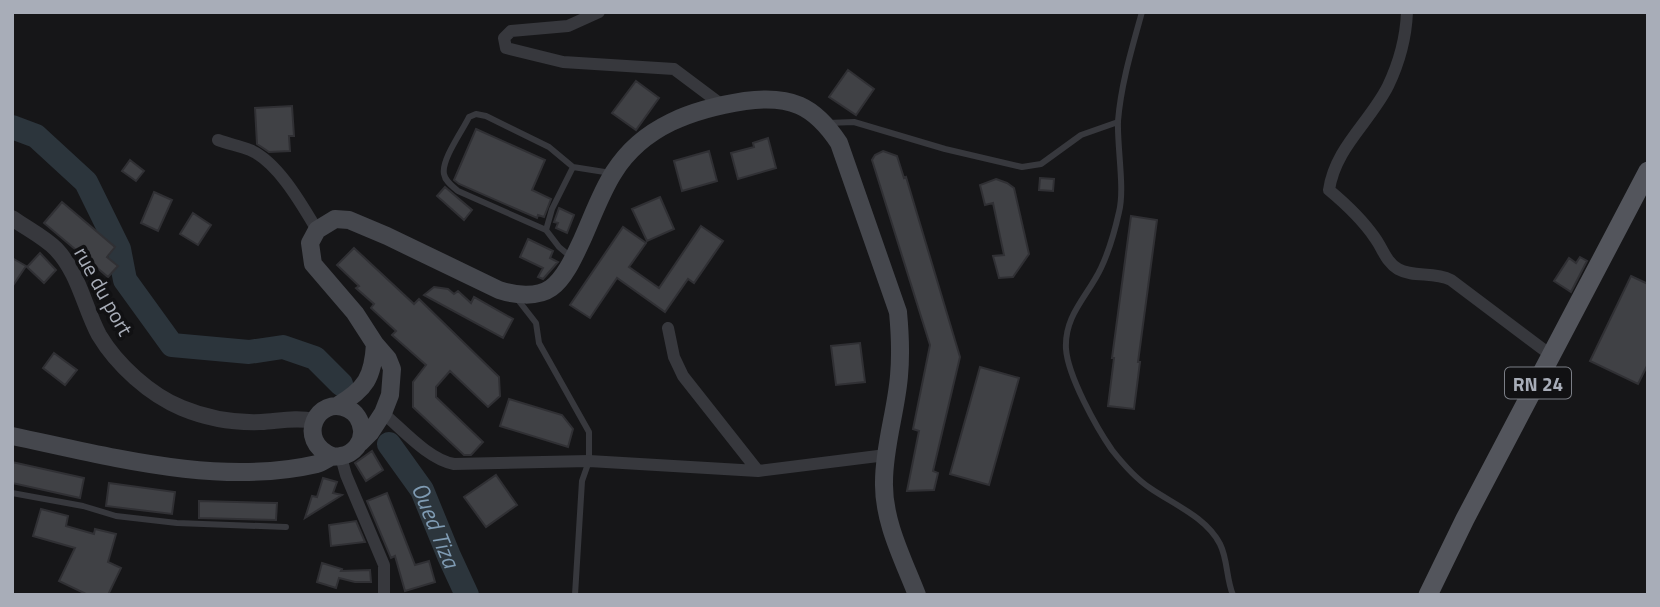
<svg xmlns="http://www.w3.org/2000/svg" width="1660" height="607" font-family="'Titillium Web',sans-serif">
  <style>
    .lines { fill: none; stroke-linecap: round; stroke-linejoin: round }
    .river { stroke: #2c353c; stroke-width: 24 }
    .building { fill: #404145; stroke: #303034; stroke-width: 2 }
    .service { stroke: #37383d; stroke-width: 6 }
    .minor { stroke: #37383d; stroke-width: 12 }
    .tertiary { stroke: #37383d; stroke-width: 16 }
    .secondary { stroke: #45474d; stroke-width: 18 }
    .primary { stroke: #53555c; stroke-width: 19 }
    .labels { text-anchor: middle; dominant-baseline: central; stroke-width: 7; stroke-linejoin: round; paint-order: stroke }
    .shield { fill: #111113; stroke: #7b7e86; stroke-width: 2 }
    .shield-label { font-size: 19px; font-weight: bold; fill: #a8adb8 }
    .street-label { font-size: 21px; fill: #a8adb8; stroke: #111113 }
    .water-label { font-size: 23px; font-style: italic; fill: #7f9bb3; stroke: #111113 }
  </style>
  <rect width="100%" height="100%" fill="#161618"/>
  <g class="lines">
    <!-- river -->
    <g class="river">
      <path d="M12,127L36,136L86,182L119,249L125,280L172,345L249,352L283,347L315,358L341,384"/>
      <path id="s1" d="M389,444L422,490L449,556L467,595"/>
    </g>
  </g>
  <!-- building -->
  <path class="building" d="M848,70L874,89L856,115L829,97Z
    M636,81L659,98L636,130L612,113Z
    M292,106L294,136H289L290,151L269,152L257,144L255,108Z
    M476,129L545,160L532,190L551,199L544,217L538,215L537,218L459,184L454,180Z
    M768,138L776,168L738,179L731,153L754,147L753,143Z
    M709,151L717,181L682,191L674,161Z
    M883,151L897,156L904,178L906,177L960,357L933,471L938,473L934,490L907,491L919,431L913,429L930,345L872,160L875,155Z
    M130,160L144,171L136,181L122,171Z
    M1040,178L1054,179L1053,191L1039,190Z
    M996,179L1007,183L1014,188L1029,254L1013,277L999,278L993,256L1004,255L993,203L985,205L980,185Z
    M445,187L472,210L464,220L437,196Z
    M154,192L172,200L158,231L141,223Z
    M660,197L674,229L647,241L632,209Z
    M62,202L115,247L107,257L118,266L108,277L44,223Z
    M559,208L574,215L567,233L556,228L558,223L554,222Z
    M193,213L211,225L198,245L180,234Z
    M1131,216L1157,220L1138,362H1140L1134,409L1108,406L1114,358H1112Z
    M701,226L723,241L694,283L688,279L665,312L617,278L590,318L570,305L623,227L646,243L629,267L659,288Z
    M528,239L553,251L550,258L558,262L543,279L538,277L543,268L520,257Z
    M354,248L414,304L419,299L499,377L500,396L488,407L450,371L436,387V397L483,442L471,455H464L413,407V382L426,365L392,335L396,331L371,308L374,304L356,288L359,286L337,265Z
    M40,253L56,270L44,283L27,267Z
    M1580,257L1587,261L1571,292L1554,281L1569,258L1576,263Z
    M12,258L26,266L12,287Z
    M1631,276L1648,284V364L1638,384L1590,361Z
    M434,287L448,289L454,294L458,291L471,303L474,297L513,319L503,338L424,295Z
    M860,343L865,382L836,385L831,346Z
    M54,353L77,370L65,385L43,368Z
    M980,367L1019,378L989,485L950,474Z
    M509,399L562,415L573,429L568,447L500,426Z
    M372,451L383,470L366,481L355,463Z
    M12,462L84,478L80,498L12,483Z
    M496,475L517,505L486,527L464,497Z
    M323,478L337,482L333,493L342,495L305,518L312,496L317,497Z
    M109,483L175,492L172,514L106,506Z
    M387,493L415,565L429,561L435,582L405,591L395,556L391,558L367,501Z
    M199,501L277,503L276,520L199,518Z
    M41,509L68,516L66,526L94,534L95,529L116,534L108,562L121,568L108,595H88L59,581L75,548L33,536Z
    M356,521L365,542L331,546L329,525Z
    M322,563L342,569L341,571L370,570L371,582H355L339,578L336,588L317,582Z"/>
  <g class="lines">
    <!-- service -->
    <path class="service" d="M1142,12C1132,48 1121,84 1118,121C1117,147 1125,189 1119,212C1115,230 1109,251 1101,268C1088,296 1064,315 1066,349C1068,376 1096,427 1112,450C1123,464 1135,478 1150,488C1173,504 1206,517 1220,544C1228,560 1226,578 1233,595
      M827,123L854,122L945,149L1022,167L1041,164L1081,135L1118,122
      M546,230L458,191C452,186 445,181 444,174C441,160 463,130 469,117L476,114L486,116L549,147L573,167
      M571,257L559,247L546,230L552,209L573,167L611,173
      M515,296L536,323L539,343L589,432V461L582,481L575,595
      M12,493L83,506L116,516L177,523L286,527"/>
    <!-- minor -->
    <path class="minor" d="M599,12L568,26L511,31L504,38L506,48L563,62L674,69L722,105
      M1407,12C1406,37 1399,63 1388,86C1370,122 1335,148 1329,190C1347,205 1362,219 1375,238C1383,249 1386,262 1398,269C1414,278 1433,271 1451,280L1552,356
      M218,140C229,144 240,146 250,150C278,162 302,205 317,230
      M668,328L674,357L683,376L758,471
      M383,413C402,429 429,460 454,464L589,461L758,471L886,455
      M341,457L346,475L384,565V595"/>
    <!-- tertiary -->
    <path class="tertiary" d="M12,218C26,228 44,237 56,249C79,273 84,307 99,335C117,365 150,395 182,408C206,418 235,423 261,422C279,421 296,417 314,421"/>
    <!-- secondary -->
    <path class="secondary" d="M337,406C366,389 373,377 375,344
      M12,436C108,456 219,487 317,464C322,463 326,459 331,457C336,456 337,457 341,456C354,454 363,442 362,430C361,421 356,412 348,409C317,394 295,441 332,456
      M360,443L370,433L383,413L390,395L392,369L388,359L375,344L355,313L313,264L310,243L317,230L335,219L349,220L387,236L499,290C514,295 537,298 551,288C565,278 575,255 582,240C592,218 601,192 614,172C643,126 693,109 745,101C790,95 814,105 839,143L898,312C900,333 901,354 899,376C896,412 884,446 884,482C883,521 903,559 917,595"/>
    <!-- primary -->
    <path class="primary" d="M1428,595L1465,519L1648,171"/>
  </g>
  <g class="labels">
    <!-- shield labels -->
    <rect class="shield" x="1505" y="367.5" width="66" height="31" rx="5"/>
    <g class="shield-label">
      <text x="1538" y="383">RN 24</text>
    </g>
    <!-- street labels -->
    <g class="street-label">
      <text transform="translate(104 291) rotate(61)">rue du port</text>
    </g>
    <!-- water labels -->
    <g class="water-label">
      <text stroke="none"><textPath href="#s1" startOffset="94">Oued Tiza</textPath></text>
    </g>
  </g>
  <!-- border -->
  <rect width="1660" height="607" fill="none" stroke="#a8adb8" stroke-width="28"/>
</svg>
